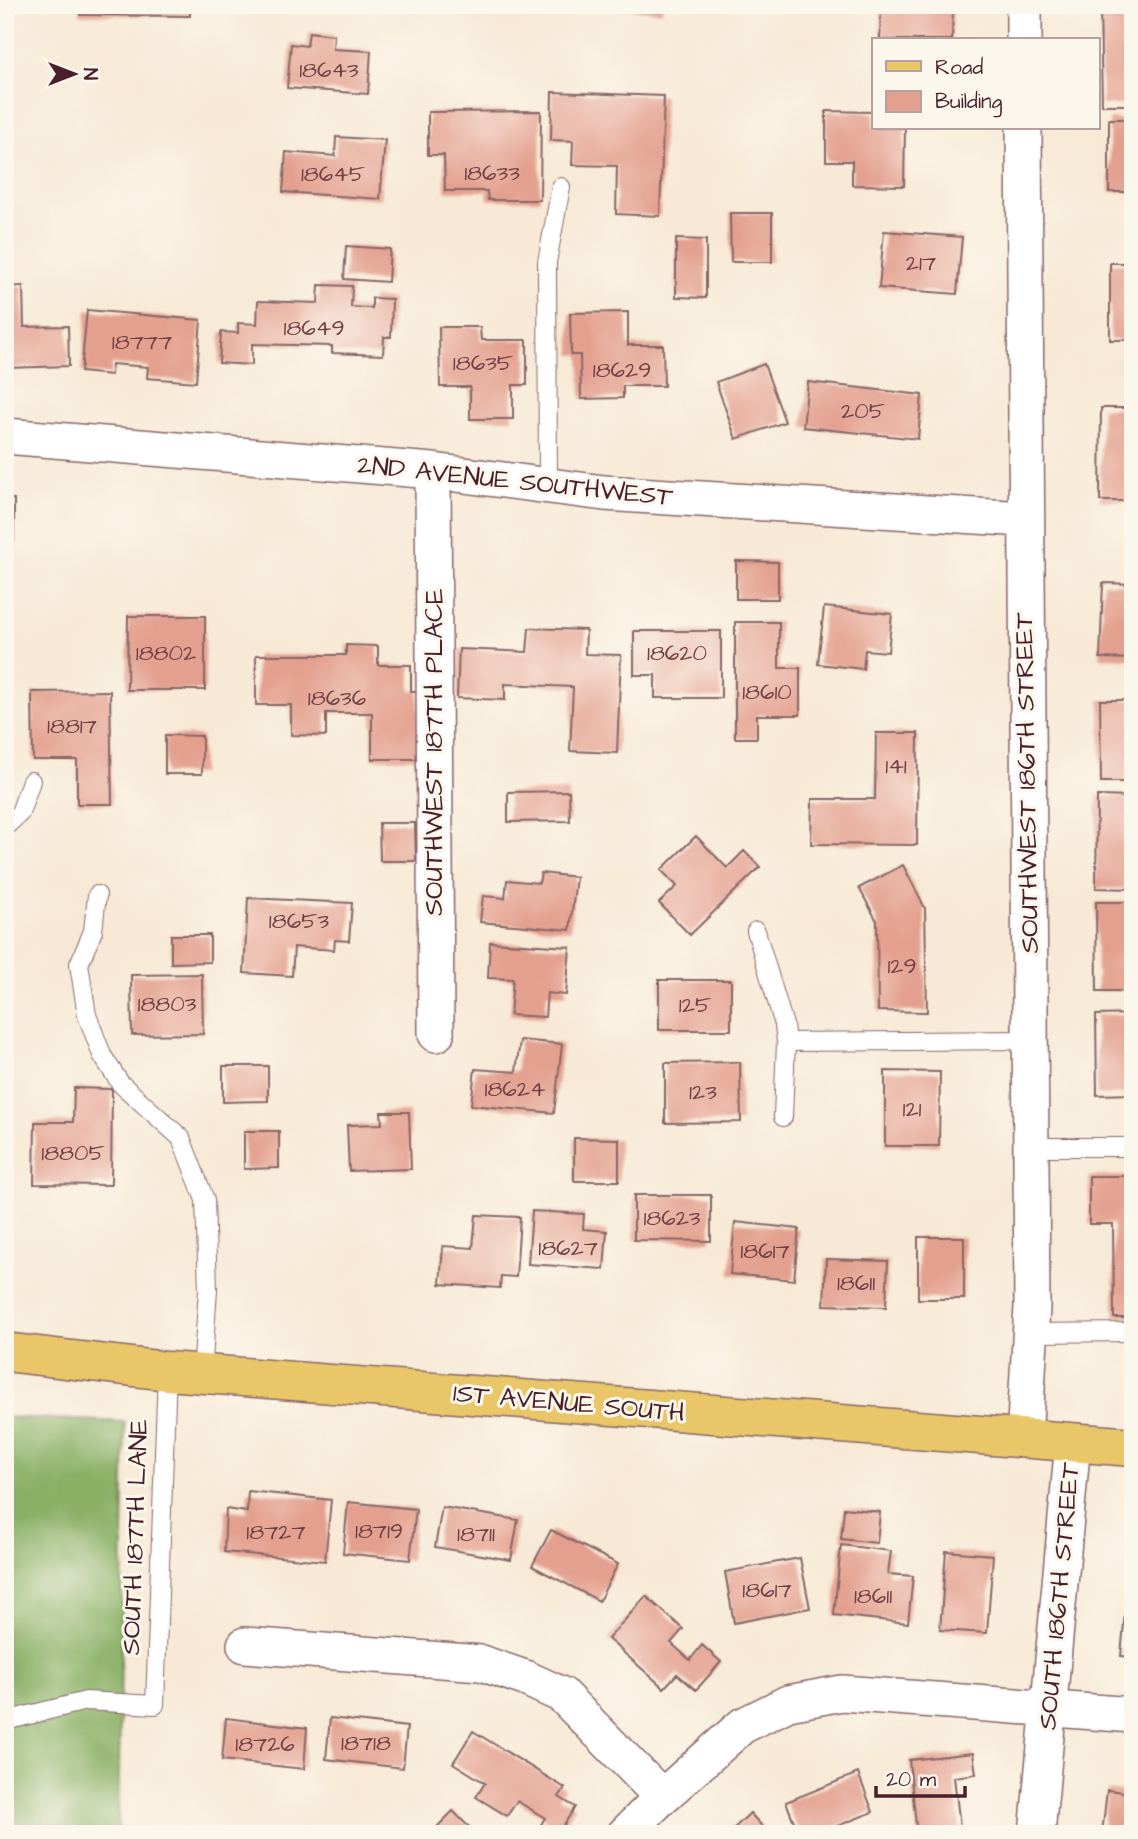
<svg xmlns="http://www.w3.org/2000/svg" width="1138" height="1839" font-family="'Architects Daughter',sans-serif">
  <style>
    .forest { fill: #8ab066; stroke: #6a6848; stroke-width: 2 }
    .building { fill: #e4a08f }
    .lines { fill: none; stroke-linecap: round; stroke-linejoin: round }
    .service-casing { stroke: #876666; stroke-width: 20 }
    .minor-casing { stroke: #876666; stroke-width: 38 }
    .primary-casing { stroke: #876666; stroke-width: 41 }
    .service { stroke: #fff; stroke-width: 18 }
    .minor { stroke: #fff; stroke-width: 35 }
    .primary { stroke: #e9c769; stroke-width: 38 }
    .labels { text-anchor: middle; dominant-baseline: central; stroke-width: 6; stroke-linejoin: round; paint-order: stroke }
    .number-label { font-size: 23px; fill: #703f44 }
    .street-label { font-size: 26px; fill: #4a1f2b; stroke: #fbf7ec }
  </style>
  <rect width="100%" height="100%" fill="#fbf7ec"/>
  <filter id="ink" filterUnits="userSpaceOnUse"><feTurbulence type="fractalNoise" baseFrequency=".0143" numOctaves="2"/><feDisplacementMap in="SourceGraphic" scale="14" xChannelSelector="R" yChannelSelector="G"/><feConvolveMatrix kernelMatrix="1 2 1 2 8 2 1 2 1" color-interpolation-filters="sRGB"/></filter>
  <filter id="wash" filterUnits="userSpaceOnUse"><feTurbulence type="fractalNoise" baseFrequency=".00686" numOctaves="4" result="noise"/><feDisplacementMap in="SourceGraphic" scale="28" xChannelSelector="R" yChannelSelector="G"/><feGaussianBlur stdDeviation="1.57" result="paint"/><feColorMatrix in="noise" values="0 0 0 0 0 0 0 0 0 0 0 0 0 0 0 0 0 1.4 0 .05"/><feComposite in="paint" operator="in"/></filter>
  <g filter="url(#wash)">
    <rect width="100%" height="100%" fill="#f7e9d5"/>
    <!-- forest -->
    <path class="forest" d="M5,1417L125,1422L118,1834H5Z"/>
    <g id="blocks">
      <!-- building -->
      <path class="building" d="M80,5H190V16L80,15Z
        M617,5H663L662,12L617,8Z
        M953,5L952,40H880L881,6Z
        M1100,9H1133V105H1102Z
        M309,32L334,35L333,49L371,51L368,94L287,88L291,44L307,46Z
        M552,92L664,96L660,216L616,214L617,166L572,165L573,141L551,140Z
        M541,111L540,200H488L487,191H445L444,155H428V112Z
        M826,111L874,112V128H905L904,186L852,185V161H826Z
        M1109,119H1133V192H1109Z
        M336,137L385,140L380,199L283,192L286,152L335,156Z
        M730,213H772V262H731Z
        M884,231L962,237L957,294L879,288Z
        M676,239L706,240V298L676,297Z
        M346,246L390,249L388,282L344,279Z
        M1110,263H1133V340H1110Z
        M319,285L352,286L351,307L372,308V298L392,299L391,337H384L383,355L332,353V346L252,344V365L219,363L221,332L238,333V323L257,324L258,301L318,303Z
        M23,286L24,327L68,326L69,366L7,368L5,287Z
        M87,310L201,320L196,382L147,378L148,367L112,364L111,375L81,372Z
        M628,312V345H663L664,386H623V398L581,399L580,355H571L570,313Z
        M439,327H480L481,340H527V385H513V419H470V387H440Z
        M764,364L785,422L736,439L716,382Z
        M808,382L922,395L918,439L803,427Z
        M1101,408H1133V501H1100Z
        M5,499H14V542H5Z
        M736,561L778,562V599H736Z
        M1103,583L1133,584V659L1100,658Z
        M824,607L892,614L888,652L865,650L863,669L818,664Z
        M128,616H205V690H127Z
        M735,622H779V668H800V715H757V738H735Z
        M529,628L586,630L585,654L621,655L617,753L570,751L573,687L505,684V700L457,698L459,649L527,652Z
        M634,631H721V698H655V675H634Z
        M346,645L378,646V665H411V691H419V759H372V713H326V736L291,735V705H256V655H346Z
        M110,691L112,804H77V760H33L32,692Z
        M1100,700H1133V782H1101Z
        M5,721H10L8,767H5Z
        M876,733H918L917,845L811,844L812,799H875Z
        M165,735L202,736V774H165Z
        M569,791L570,821L508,822V792Z
        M1097,796L1133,797V889L1096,888Z
        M379,823H415L416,861H380Z
        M696,836L727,868L744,851L760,867L690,935L659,903L677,886L661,870Z
        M903,865L925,908L927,1012L878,1011L877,921L859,888Z
        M541,873L576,877L570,930L480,922L483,896L505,898L507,880L539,883Z
        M248,898L352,903L349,941L335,940L334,950L294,947L292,976L244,973Z
        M1096,902H1133V991H1097Z
        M171,935H210V962L171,963Z
        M490,942L570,947L566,995L547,993L545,1017L510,1015L513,979L488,978Z
        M202,974L203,1034L132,1035L131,975Z
        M659,980H731V1030H659Z
        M1133,1014V1094L1097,1095L1096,1015Z
        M520,1040L562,1044L554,1113L471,1105L475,1069L516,1072Z
        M740,1062L741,1122L665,1123V1063Z
        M223,1066H268V1101L223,1102Z
        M885,1071L940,1072L939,1146H885Z
        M74,1088L112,1089L111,1185L34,1184L35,1122H73Z
        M381,1112H409L411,1169L349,1171L347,1125L382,1124Z
        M244,1131H279V1168L244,1169Z
        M574,1138L619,1139V1181H574Z
        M1089,1176H1133V1318H1114L1113,1224H1089Z
        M634,1195H711V1241L634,1240Z
        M532,1211L584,1214L583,1229L607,1231L604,1269L528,1264Z
        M476,1215L520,1217L516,1277L501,1276L500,1288L440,1284L443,1246L473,1248Z
        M735,1222L799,1229L794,1280L730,1274Z
        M918,1237H964V1299H918Z
        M826,1259L888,1261L886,1307L824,1305Z
        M248,1491L331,1500L325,1561L224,1552L226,1509L247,1512Z
        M348,1502L416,1509L410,1560L343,1553Z
        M442,1507L518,1520L511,1560L435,1547Z
        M844,1508L880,1512L877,1543L841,1539Z
        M551,1530L618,1564L599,1601L532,1566Z
        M841,1545L891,1551L888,1574L913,1576L908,1623L834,1615Z
        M946,1551L993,1555L987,1633L940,1630Z
        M1130,1556H1133V1657L1121,1656Z
        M800,1558L810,1608L734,1623L725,1572Z
        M646,1596L683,1629L671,1643L690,1660L702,1645L721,1662L696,1690L677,1674L664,1688L608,1639Z
        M226,1718L307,1728L304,1769L222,1760Z
        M330,1718L407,1727L403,1768L326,1759Z
        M473,1731L565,1788L559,1797L575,1807L558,1834L540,1826L545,1818L517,1801L507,1816L476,1797L485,1783L453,1763Z
        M973,1753L976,1774L954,1777L961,1834H917L909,1760Z
        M858,1773L873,1812L817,1834H799L786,1802Z
        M1107,1790L1133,1793V1834H1102Z
        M453,1811L476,1834H430Z
        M750,1813L769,1834H728Z"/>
    </g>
  </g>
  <g filter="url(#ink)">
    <use href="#blocks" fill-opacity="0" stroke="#876666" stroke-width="2"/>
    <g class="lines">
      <!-- service casing -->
      <g class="service-casing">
        <path id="service" d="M548,486L547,262L561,187
          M5,827L20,813L31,781
          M97,895L93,931L79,964L87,1015L102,1055L120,1083L181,1138L205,1200L208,1290L202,1374
          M756,931L784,1025L786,1042L783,1117
          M786,1042L1030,1040
          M1031,1147H1133
          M1030,1333L1133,1332
          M5,1721L86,1701L155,1705L167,1371"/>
      </g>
      <!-- minor casing -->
      <g class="minor-casing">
        <path id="minor" d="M1024,5V40
          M5,436L433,471L604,493L1025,519
          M433,471L436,1034
          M1024,1439L1032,1307L1024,128
          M245,1645L481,1663L525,1678L562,1695L662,1797L742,1726L788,1703L842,1693L1133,1715
          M625,1834L662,1797
          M1037,1834L1073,1442"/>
      </g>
      <!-- primary casing -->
      <g class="primary-casing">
        <path id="primary" d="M5,1352L167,1371L1133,1447"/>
      </g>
      <!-- service -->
      <use href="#service" class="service"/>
      <!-- minor -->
      <use href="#minor" class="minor"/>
      <!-- primary -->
      <use href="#primary" class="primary"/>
    </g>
  </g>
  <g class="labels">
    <!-- number labels -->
    <g class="number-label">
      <text x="329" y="70">18643</text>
      <text x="492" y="173">18633</text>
      <text x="333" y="174">18645</text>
      <text x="921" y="263">217</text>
      <text x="314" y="328">18649</text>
      <text x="142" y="342">18777</text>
      <text x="483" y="363">18635</text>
      <text x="622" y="370">18629</text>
      <text x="863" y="411">205</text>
      <text x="166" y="653">18802</text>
      <text x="677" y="653">18620</text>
      <text x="767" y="692">18610</text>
      <text x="337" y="698">18636</text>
      <text x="72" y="726">18817</text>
      <text x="896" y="766">141</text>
      <text x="299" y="921">18653</text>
      <text x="902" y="966">129</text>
      <text x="167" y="1004">18803</text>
      <text x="695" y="1005">125</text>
      <text x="515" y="1089">18624</text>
      <text x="703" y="1092">123</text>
      <text x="912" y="1109">121</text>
      <text x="73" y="1153">18805</text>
      <text x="672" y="1218">18623</text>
      <text x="568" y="1248">18627</text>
      <text x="765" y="1251">18617</text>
      <text x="856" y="1283">18611</text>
      <text x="379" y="1531">18719</text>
      <text x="276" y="1532">18727</text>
      <text x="476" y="1534">18711</text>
      <text x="767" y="1590">18617</text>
      <text x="873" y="1596">18611</text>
      <text x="366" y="1743">18718</text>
      <text x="265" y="1744">18726</text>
    </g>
    <!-- street labels -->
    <g class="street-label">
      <text transform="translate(515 481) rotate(6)">2ND AVENUE SOUTHWEST</text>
      <text transform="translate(434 752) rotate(-90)">SOUTHWEST 187TH PLACE</text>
      <text transform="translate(1027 783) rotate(-91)">SOUTHWEST 186TH STREET</text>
      <text transform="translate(569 1403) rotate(5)">1ST AVENUE SOUTH</text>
      <text transform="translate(135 1537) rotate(-88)">SOUTH 187TH LANE</text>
      <text transform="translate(1059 1596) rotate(-85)">SOUTH 186TH STREET</text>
    </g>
  </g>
  <!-- margin -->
  <rect width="1138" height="1839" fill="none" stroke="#fbf7ec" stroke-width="28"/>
  <!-- legend -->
  <rect x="872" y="38" width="228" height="91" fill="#fbf7ec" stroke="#b4a19f" stroke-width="2"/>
  <rect x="886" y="61" width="35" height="10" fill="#e9c769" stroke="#b4a19f" stroke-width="2"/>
  <text x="935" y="74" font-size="21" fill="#4a1f2b">Road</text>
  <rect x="886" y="91" width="35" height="21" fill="#e4a08f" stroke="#b4a19f" stroke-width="2"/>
  <text x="935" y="108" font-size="21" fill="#4a1f2b">Building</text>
  <!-- north arrow -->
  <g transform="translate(74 74) rotate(90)" stroke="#fbf7ec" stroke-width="5" paint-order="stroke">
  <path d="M0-5L12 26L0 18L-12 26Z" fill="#4a1f2b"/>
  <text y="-10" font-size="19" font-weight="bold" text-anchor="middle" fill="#4a1f2b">N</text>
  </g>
  <!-- scale -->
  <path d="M876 1786v10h89v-10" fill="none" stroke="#4a1f2b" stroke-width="3.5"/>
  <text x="886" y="1786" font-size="21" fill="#4a1f2b" stroke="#fbf7ec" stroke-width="5" paint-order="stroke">20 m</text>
</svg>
